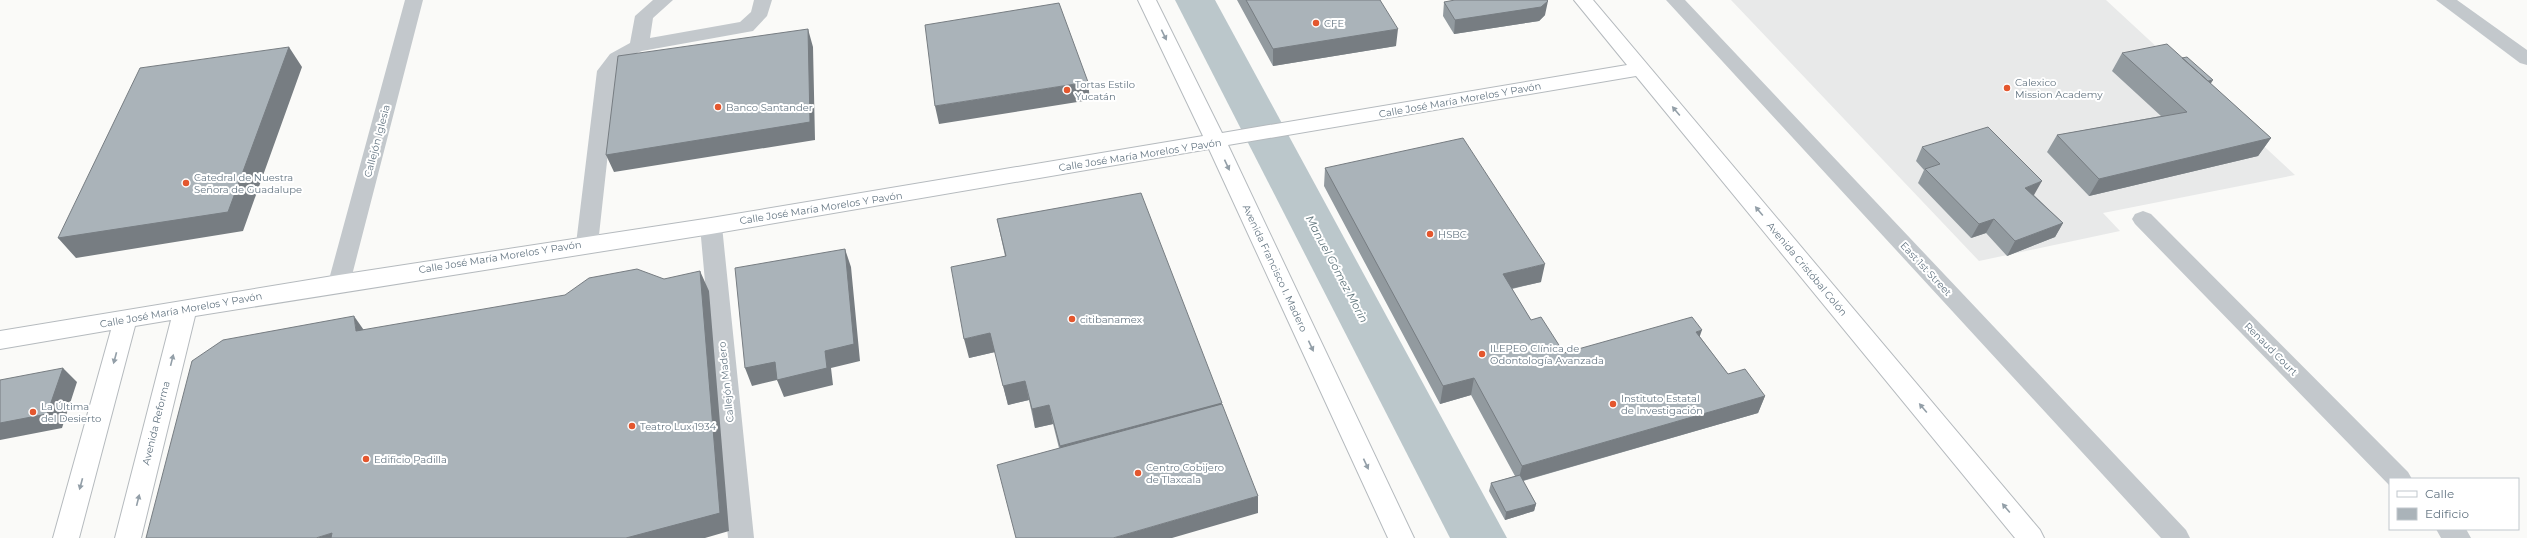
<svg xmlns="http://www.w3.org/2000/svg" width="2527" height="538" font-family="Montserrat,sans-serif">
  <style>
    .built { fill: #e8e9e9 }
    .lines { fill: none; stroke-linecap: round; stroke-linejoin: round }
    .canal { fill: #bbc7cb; fill-rule: evenodd }
    .major-casing { stroke: #b5babe; stroke-width: 2 }
    .minor { fill: #c3c8cc; fill-rule: evenodd }
    .major { fill: #fff; fill-rule: evenodd }
    .wall { fill: #929a9f }
    .shaded-wall { fill: #777d82 }
    .building { fill: #aab3b9; stroke: #777d82 }
    .oneway { fill: #939fa8 }
    .poi-dot { fill: #e4572e; stroke: #fff; stroke-width: 1.5 }
    .labels { text-anchor: middle; dominant-baseline: central; stroke-width: 4; stroke-linejoin: round; paint-order: stroke }
    .poi-label { font-size: 10px; fill: #657683; stroke: #fff; text-anchor: start }
    .street-label { font-size: 10px; fill: #657683; stroke: #fff }
    .water-label { font-size: 11px; font-style: italic; fill: #60757c; stroke: #fff }
  </style>
  <rect width="100%" height="100%" fill="#fafaf8"/>
  <!-- built -->
  <path class="built" d="M1731,0H2106L2295,175L2103,213L2120,231L1979,261Z"/>
  <g class="lines">
    <!-- canal -->
    <path class="canal" d="M1175,0H1215L1507,538H1450Z"/>
    <!-- major casing -->
    <g class="major-casing">
      <path id="major" d="M1138,0H1156L1222,133L1627,65L1574,0H1593L2040,530L2044,538H2015L1636,76L1228,145L1414,538H1388L1209,149L711,234L195,316L141,538H115L171,320L135,326L79,538H53L111,330L0,349V331L339,275L711,218L1203,136Z"/>
    </g>
    <!-- minor -->
    <path class="minor" d="M405,0H423L350,283L347,289L339,291L331,289L328,283Z
      M653,0H673L653,18L650,38L740,22L751,12L754,0H772L767,16L753,31L642,51C631,55 623,61 617,71L598,244L595,249L587,252L579,249L576,244L597,71L610,54L630,43L635,16Z
      M1666,0H1685L2186,530L2190,538H2161Z
      M2436,0H2457L2527,50V65L2520,63Z
      M2143,211L2151,214L2408,472L2412,479H2390V486L2135,224L2132,219L2135,214Z
      M711,218L719,221L722,226L754,538H728L700,226L703,221Z
      M2436,529H2466L2471,538H2441Z"/>
    <!-- major -->
    <use href="#major" class="major"/>
  </g>
  <!-- wall -->
  <path class="wall" d="M1237,0H1380L1396,46L1273,66Z
    M1444,2L1545,15L1539,21L1454,34L1443,16Z
    M2122,53L2182,58L2271,138L2258,156L2089,196L2047,152L2057,135L2161,116L2112,71Z
    M1922,147L2034,195L2063,223L2055,237L2007,256L1986,233L1971,238L1918,183L1924,170L1916,161Z
    M1325,168L1541,282L1512,289L1531,320L1564,353L1700,337L1728,374L1765,396L1758,413L1523,481L1536,504L1534,511L1505,520L1489,491L1491,483L1515,476L1471,395L1440,404L1324,186Z
    M997,219L1222,404L1258,513L1059,448L1053,424L1035,428L1029,400L1008,405L995,352L969,358L1005,256Z"/>
  <!-- shaded-wall -->
  <path class="shaded-wall" d="M1548,1L1545,15L1539,21L1454,34L1455,20Z
    M808,29L813,47L815,140L614,172L606,155Z
    M1398,29L1396,46L1273,66V49Z
    M289,47L302,67L243,231L76,258L58,238Z
    M2213,80L2208,88L2195,84Z
    M1088,82L1090,100L939,124L935,106Z
    M2271,138L2258,156L2089,196L2099,179Z
    M2042,181L2034,195L2018,202L2025,188Z
    M1994,219L1986,233L1971,238L1979,224Z
    M2063,223L2055,237L2007,256L2015,241Z
    M845,249L851,267L860,361L831,368L833,385L784,397L777,380L752,386L745,368Z
    M1545,264L1541,282L1500,291L1503,274Z
    M700,271L709,291L729,531L705,538H626Z
    M354,316L368,336L356,331Z
    M1702,330L1696,347V332Z
    M990,333L995,352L969,358L964,339Z
    M63,368L77,382L62,428L0,440V423Z
    M1474,378L1471,395L1440,404L1443,386Z
    M1025,381L1029,400L1008,405L1003,386Z
    M1765,396L1758,413L1518,482L1522,466Z
    M1222,403V421L1063,465L1060,446Z
    M1049,405L1053,424L1035,428L1032,409Z
    M1258,496V513L1172,538H1113Z
    M1536,504L1534,511L1505,520L1506,512Z
    M332,533L337,538H316Z"/>
  <!-- building -->
  <path class="building" d="M1246,0H1380L1398,29L1273,49Z
    M1455,0H1547L1548,1L1541,7L1455,20L1444,2Z
    M1059,3L1088,82L935,106L925,25Z
    M808,29L810,122L606,155L618,56Z
    M2167,44L2271,138L2099,179L2057,135L2187,112L2122,53Z
    M289,47L228,212L58,238L140,68Z
    M2187,57L2213,80L2208,81L2182,58Z
    M1988,127L2042,181L2025,188L2063,223L2015,241L1994,219L1979,224L1925,169L1940,164L1922,147Z
    M1463,138L1545,264L1503,274L1531,320L1541,317L1564,353L1692,317L1702,330L1696,332L1728,374L1745,369L1765,396L1522,466L1474,378L1443,386L1325,168Z
    M1141,193L1222,403L1060,446L1049,405L1032,409L1025,381L1003,386L990,333L964,339L951,267L1006,256L997,219Z
    M845,249L854,344L825,351L827,368L777,380L775,362L745,368L735,268Z
    M637,269L664,279L700,271L720,513L626,538H331L332,533L316,538H146L192,361L223,340L354,316L356,331L565,295L589,278Z
    M63,368L47,414L0,423V380Z
    M1222,404L1258,496L1113,538H1016L997,465Z
    M1520,475L1536,504L1506,512L1491,483Z"/>
  <!-- one-way arrows -->
  <defs><path id="oneway-solid" d="M-6-.8H1V-3.2L6.5 0L1 3.2V.8H-6Z"/></defs>
  <g class="oneway">
    <use href="#oneway-solid" transform="translate(1164 35) rotate(64)"/>
    <use href="#oneway-solid" transform="translate(1676 111) rotate(-130)"/>
    <use href="#oneway-solid" transform="translate(1227 165) rotate(65)"/>
    <use href="#oneway-solid" transform="translate(1759 211) rotate(-130)"/>
    <use href="#oneway-solid" transform="translate(1311 346) rotate(65)"/>
    <use href="#oneway-solid" transform="translate(115 358) rotate(105)"/>
    <use href="#oneway-solid" transform="translate(172 360) rotate(-76)"/>
    <use href="#oneway-solid" transform="translate(1923 408) rotate(-130)"/>
    <use href="#oneway-solid" transform="translate(1366 464) rotate(65)"/>
    <use href="#oneway-solid" transform="translate(81 484) rotate(105)"/>
    <use href="#oneway-solid" transform="translate(138 500) rotate(-76)"/>
    <use href="#oneway-solid" transform="translate(2006 508) rotate(-130)"/>
  </g>
  <!-- markers -->
  <g class="poi-dot">
    <circle cx="1316" cy="23" r="4"/>
    <circle cx="2007" cy="88" r="4"/>
    <circle cx="1067" cy="90" r="4"/>
    <circle cx="718" cy="107" r="4"/>
    <circle cx="186" cy="183" r="4"/>
    <circle cx="1430" cy="234" r="4"/>
    <circle cx="1072" cy="319" r="4"/>
    <circle cx="1482" cy="354" r="4"/>
    <circle cx="1613" cy="404" r="4"/>
    <circle cx="33" cy="412" r="4"/>
    <circle cx="632" cy="426" r="4"/>
    <circle cx="366" cy="459" r="4"/>
    <circle cx="1138" cy="473" r="4"/>
  </g>
  <g class="labels">
    <!-- poi labels -->
    <g class="poi-label">
      <text x="1324" y="23">CFE</text>
      <text x="2015" y="82">Calexico<tspan x="2015" dy="12">Mission Academy</tspan></text>
      <text x="1075" y="84">Tortas Estilo<tspan x="1075" dy="12">Yucatán</tspan></text>
      <text x="726" y="107">Banco Santander</text>
      <text x="194" y="177">Catedral de Nuestra<tspan x="194" dy="12">Señora de Guadalupe</tspan></text>
      <text x="1438" y="234">HSBC</text>
      <text x="1080" y="319">citibanamex</text>
      <text x="1490" y="348">ILEPEO Clínica de<tspan x="1490" dy="12">Odontología Avanzada</tspan></text>
      <text x="1621" y="398">Instituto Estatal<tspan x="1621" dy="12">de Investigación</tspan></text>
      <text x="41" y="406">La Última<tspan x="41" dy="12">del Desierto</tspan></text>
      <text x="640" y="426">Teatro Lux 1934</text>
      <text x="374" y="459">Edificio Padilla</text>
      <text x="1146" y="467">Centro Cobijero<tspan x="1146" dy="12">de Tlaxcala</tspan></text>
    </g>
    <!-- street labels -->
    <g class="street-label">
      <text transform="translate(1460 100) rotate(-10)">Calle José María Morelos Y Pavón</text>
      <text transform="translate(377 141) rotate(-75)">Callejón Iglesia</text>
      <text transform="translate(1140 155) rotate(-9)">Calle José María Morelos Y Pavón</text>
      <text transform="translate(821 208) rotate(-9)">Calle José María Morelos Y Pavón</text>
      <text transform="translate(500 257) rotate(-9)">Calle José María Morelos Y Pavón</text>
      <text transform="translate(1275 268) rotate(65)">Avenida Francisco I. Madero</text>
      <text transform="translate(1807 269) rotate(50)">Avenida Cristóbal Colón</text>
      <text transform="translate(1926 269) rotate(47)">East 1st Street</text>
      <text transform="translate(181 310) rotate(-10)">Calle José María Morelos Y Pavón</text>
      <text transform="translate(2271 349) rotate(45)">Renaud Court</text>
      <text transform="translate(726 382) rotate(-96)">Callejón Madero</text>
      <text transform="translate(156 423) rotate(-76)">Avenida Reforma</text>
    </g>
    <!-- water labels -->
    <g class="water-label">
      <text transform="translate(1337 269) rotate(62)">Manuel Gómez Morin</text>
    </g>
  </g>
  <!-- legend -->
  <rect x="2389" y="478" width="130" height="52" fill="#ffffff" stroke="#c1c8cd"/>
  <rect x="2397" y="491" width="20" height="6" fill="#ffffff" stroke="#c1c8cd"/>
  <text x="2425" y="498" font-size="12" fill="#657683">Calle</text>
  <rect x="2397" y="508" width="20" height="12" fill="#aab3b9" stroke="#c1c8cd"/>
  <text x="2425" y="518" font-size="12" fill="#657683">Edificio</text>
</svg>
